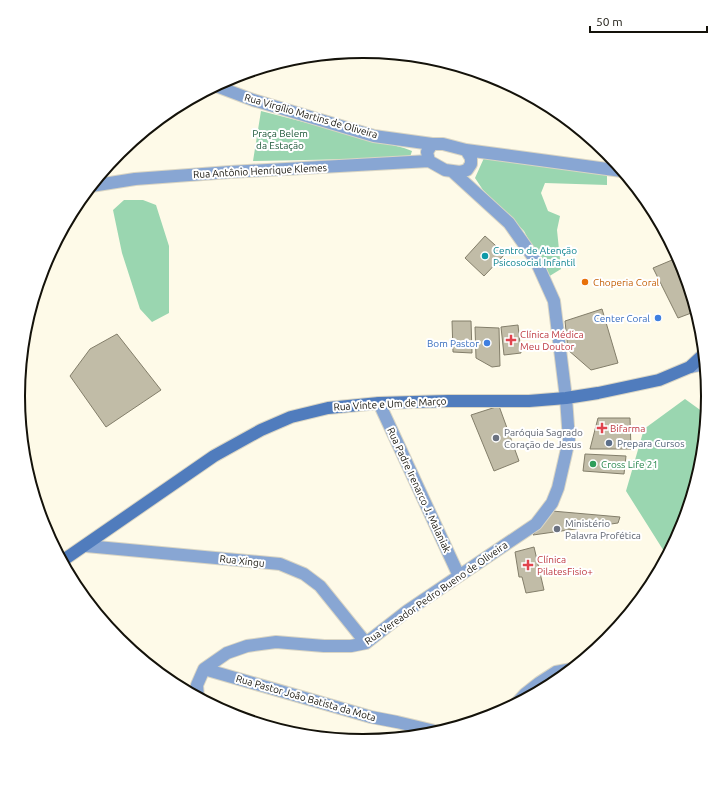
<svg xmlns="http://www.w3.org/2000/svg" width="726" height="793" font-family="Ubuntu,sans-serif">
  <style>
    .green { fill: #9ad6b0 }
    .building { fill: #c1bca7; stroke: #837e6a }
    .lines { fill: none; stroke-linecap: round; stroke-linejoin: round }
    .street-casing { stroke: #d9d5c4; stroke-width: 14 }
    .secondary-casing { stroke: #d9d5c4; stroke-width: 14 }
    .street { stroke: #88a6d3; stroke-width: 12 }
    .secondary { stroke: #507cbd; stroke-width: 12 }
    .culture-dot { fill: #0f9aa8; stroke: #fff; stroke-width: 1.5 }
    .food-dot { fill: #e8710a; stroke: #fff; stroke-width: 1.5 }
    .shop-dot { fill: #3f7fe0; stroke: #fff; stroke-width: 1.5 }
    .health-dot { fill: #e0444e; stroke: #fff; stroke-width: 1.5 }
    .worship-dot { fill: #6b7280; stroke: #fff; stroke-width: 1.5 }
    .service-dot { fill: #5c6f8a; stroke: #fff; stroke-width: 1.5 }
    .leisure-dot { fill: #2e9e5b; stroke: #fff; stroke-width: 1.5 }
    .labels { text-anchor: middle; dominant-baseline: central; stroke-width: 4; stroke-linejoin: round; paint-order: stroke }
    .street-label { font-size: 10px; fill: #14120a; stroke: #fff }
    .park-label { font-size: 10px; fill: #1a5536; stroke: #fff }
    .culture-label { font-size: 10px; fill: #0d838f; stroke: #fff; text-anchor: start }
    .food-label { font-size: 10px; fill: #c56008; stroke: #fff; text-anchor: start }
    .shop-label { font-size: 10px; fill: #366cbe; stroke: #fff; text-anchor: end }
    .health-label { font-size: 10px; fill: #be3a42; stroke: #fff; text-anchor: start }
    .worship-label { font-size: 10px; fill: #5b616d; stroke: #fff; text-anchor: start }
    .service-label { font-size: 10px; fill: #4e5e75; stroke: #fff; text-anchor: start }
    .leisure-label { font-size: 10px; fill: #27864d; stroke: #fff; text-anchor: start }
    .rim { fill: none; stroke: #14120a; stroke-width: 2 }
  </style>
  <rect width="100%" height="100%" fill="#fefae8"/>
  <!-- green -->
  <path class="green" d="M261,111L404,148L412,151L410,157L407,158L253,161Z
    M484,158L607,173V185L545,183L541,193L548,211L560,216L557,230L561,269L548,277L524,231L483,190L475,178Z
    M124,200H143L156,205L169,246V313L152,322L140,309L122,253L113,210Z
    M685,399L703,412L705,423L701,464L682,529L667,556L626,491L644,429Z"/>
  <!-- building -->
  <path class="building" d="M485,236L505,254L484,276L465,258Z
    M672,260L694,312L678,318L653,268Z
    M602,309L618,363L591,370L568,350L565,321Z
    M452,321H471L472,353L453,352Z
    M518,325L521,353L504,355L501,327Z
    M475,327L499,328L500,366L492,367L476,358Z
    M117,334L161,390L106,427L70,376L90,349Z
    M499,406L519,461L494,471L471,415Z
    M598,418H630L631,449H590Z
    M585,454L626,456L624,474L583,471Z
    M552,511L620,517L618,523L533,535Z
    M534,547L544,590L526,593L522,577H519L515,552Z"/>
  <g class="lines">
    <!-- street casing -->
    <g class="street-casing">
      <path id="street" d="M216,86L253,100L374,136L432,144
        M432,144H443L466,150L471,158V164L467,170L460,172L445,170L429,161L427,152Z
        M466,150L622,171
        M91,186L135,179L230,172L429,161
        M690,367L705,364
        M379,403L459,576
        M86,546L280,564L304,574L320,586L366,643
        M204,669L227,653L247,646L276,642L324,646H351L366,643L407,611L536,524L552,503L558,488L569,440L566,398L554,301L536,261L509,223L452,171
        M204,669L371,717L397,722L439,732
        M198,698L197,685L204,669
        M515,705L525,694L539,683L556,672L572,669"/>
    </g>
    <!-- secondary casing -->
    <g class="secondary-casing">
      <path id="secondary" d="M62,561L214,456L261,430L291,417L328,408L379,403L448,401H529L566,398L598,393L659,380L690,367L704,354"/>
    </g>
    <!-- street -->
    <use href="#street" class="street"/>
    <!-- secondary -->
    <use href="#secondary" class="secondary"/>
  </g>
  <!-- markers -->
  <circle class="culture-dot" cx="485" cy="256" r="4"/>
  <circle class="food-dot" cx="585" cy="282" r="4"/>
  <g class="shop-dot">
    <circle cx="658" cy="318" r="4"/>
    <circle cx="487" cy="343" r="4"/>
  </g>
  <g class="health-dot">
    <path d="M509 334h4v4h4v4h-4v4h-4v-4h-4v-4h4z"/>
    <path d="M600 422h4v4h4v4h-4v4h-4v-4h-4v-4h4z"/>
    <path d="M526 559h4v4h4v4h-4v4h-4v-4h-4v-4h4z"/>
  </g>
  <g class="worship-dot">
    <circle cx="496" cy="438" r="4"/>
    <circle cx="557" cy="529" r="4"/>
  </g>
  <circle class="service-dot" cx="609" cy="443" r="4"/>
  <circle class="leisure-dot" cx="593" cy="464" r="4"/>
  <g class="labels">
    <!-- street labels -->
    <g class="street-label">
      <text transform="translate(311 116) rotate(16)">Rua Virgílio Martins de Oliveira</text>
      <text transform="translate(260 171) rotate(-3)">Rua Antônio Henrique Klemes</text>
      <text transform="translate(390 404) rotate(-3)">Rua Vinte e Um de Março</text>
      <text transform="translate(419 490) rotate(65)">Rua Padre Irenarco J. Malaniak</text>
      <text transform="translate(242 561) rotate(6)">Rua Xingu</text>
      <text transform="translate(436 593) rotate(-35)">Rua Vereador Pedro Bueno de Oliveira</text>
      <text transform="translate(306 698) rotate(16)">Rua Pastor João Batista da Mota</text>
    </g>
    <!-- park labels -->
    <g class="park-label">
      <text x="280" y="133">Praça Belem<tspan x="280" dy="12">da Estação</tspan></text>
    </g>
    <!-- culture labels -->
    <g class="culture-label">
      <text x="493" y="250">Centro de Atenção<tspan x="493" dy="12">Psicosocial Infantil</tspan></text>
    </g>
    <!-- food labels -->
    <g class="food-label">
      <text x="593" y="282">Choperia Coral</text>
    </g>
    <!-- shop labels -->
    <g class="shop-label">
      <text x="650" y="318">Center Coral</text>
      <text x="479" y="343">Bom Pastor</text>
    </g>
    <!-- health labels -->
    <g class="health-label">
      <text x="520" y="334">Clínica Médica<tspan x="520" dy="12">Meu Doutor</tspan></text>
      <text x="610" y="428">Bifarma</text>
      <text x="537" y="559">Clínica<tspan x="537" dy="12">PilatesFisio+</tspan></text>
    </g>
    <!-- worship labels -->
    <g class="worship-label">
      <text x="504" y="432">Paróquia Sagrado<tspan x="504" dy="12">Coração de Jesus</tspan></text>
      <text x="565" y="523">Ministério<tspan x="565" dy="12">Palavra Profética</tspan></text>
    </g>
    <!-- service labels -->
    <g class="service-label">
      <text x="617" y="443">Prepara Cursos</text>
    </g>
    <!-- leisure labels -->
    <g class="leisure-label">
      <text x="601" y="464">Cross Life 21</text>
    </g>
  </g>
  <!-- crop -->
  <path d="M0 0H726V793H0ZM25 396a338 338 0 1 1 676 0a338 338 0 1 1-676 0Z" fill="#fff" fill-rule="evenodd"/>
  <path class="rim" d="M25 396a338 338 0 1 1 676 0a338 338 0 1 1-676 0Z"/>
  <!-- scale -->
  <path d="M590 26v6h117v-6" fill="none" stroke="#14120a" stroke-width="2"/>
  <text x="596" y="26" font-size="12" fill="#14120a" stroke="#ffffff" stroke-width="3" paint-order="stroke">50 m</text>
</svg>
